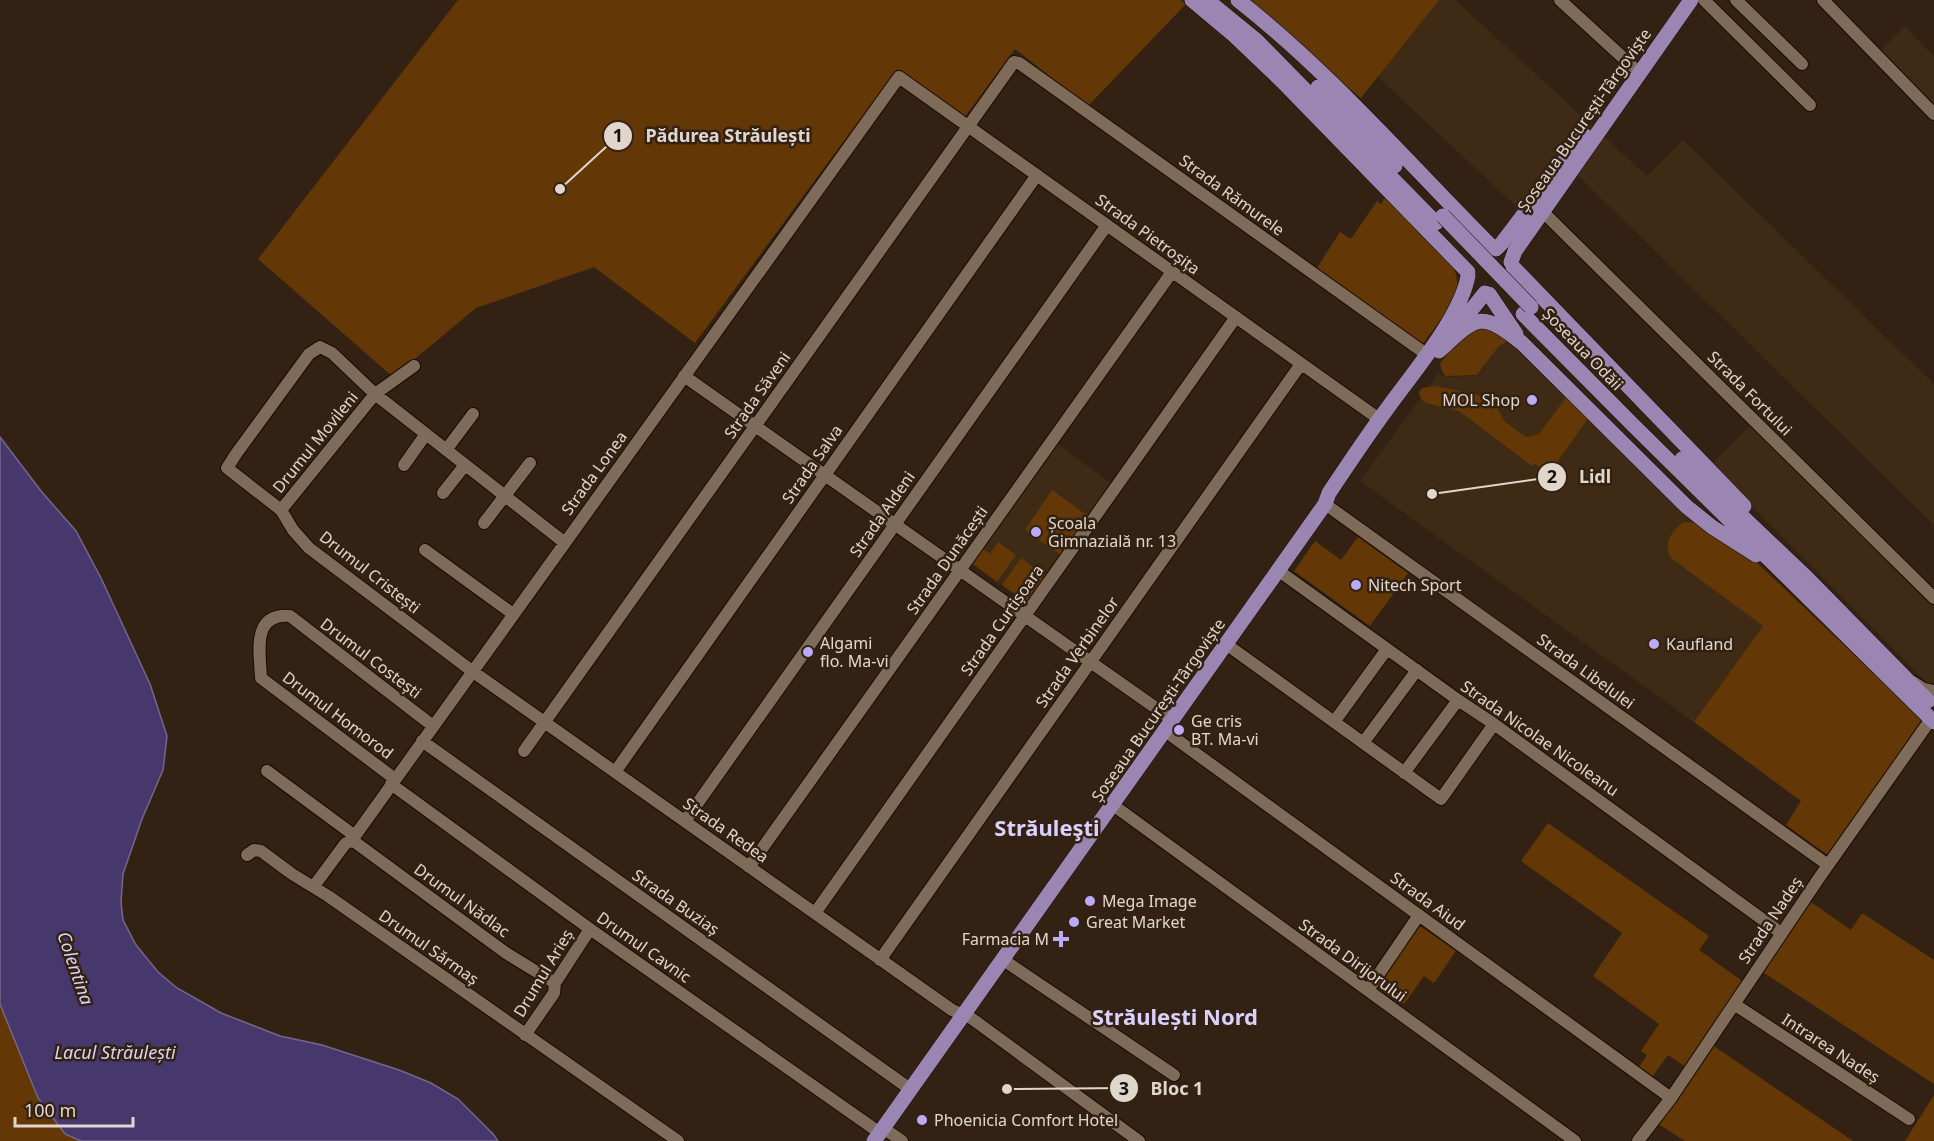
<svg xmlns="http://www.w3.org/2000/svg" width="1934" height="1141" font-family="'Noto Sans',sans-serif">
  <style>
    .built { fill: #3f2a16 }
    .green { fill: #633806 }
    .water { fill: #46376d; stroke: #74678a; stroke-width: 1.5 }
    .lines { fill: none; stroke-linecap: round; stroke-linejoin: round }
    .minor-casing { stroke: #1a0b01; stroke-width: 14 }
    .major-casing { stroke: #1a0b01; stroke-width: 16 }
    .minor { stroke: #7f6b5a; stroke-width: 12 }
    .major { stroke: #9b86b3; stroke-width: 15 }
    .major-bridge-casing { stroke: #1a0b01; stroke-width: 16; stroke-linecap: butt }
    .major-bridge { stroke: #9b86b3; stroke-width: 15 }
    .poi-dot { fill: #bbaaf6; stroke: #332213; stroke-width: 2 }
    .labels { text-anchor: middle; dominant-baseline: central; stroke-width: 5; stroke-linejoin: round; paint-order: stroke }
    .street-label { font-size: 16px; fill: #e1d6cc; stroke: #332213 }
    .poi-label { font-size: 16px; fill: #e1d6cc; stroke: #332213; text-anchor: start }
    .water-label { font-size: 18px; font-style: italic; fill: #dad3f6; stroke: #332213 }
    .district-label { font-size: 22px; font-weight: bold; fill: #dad1fc; stroke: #332213 }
    .leader { fill: none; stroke: #e1d6cc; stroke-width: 2 }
    .callout-dot { fill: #e1d6cc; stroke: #332213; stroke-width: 2 }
    .mark-label { font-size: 18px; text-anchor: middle; font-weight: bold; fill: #111 }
    .callout-label { font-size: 18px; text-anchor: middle; font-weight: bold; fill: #e1d6cc; stroke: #332213; stroke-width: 5; stroke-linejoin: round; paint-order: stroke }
  </style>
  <rect width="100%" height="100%" fill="#332213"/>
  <!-- built -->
  <path class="built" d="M1438,0H1455L1647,176L1683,140L1934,384V525L1557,155L1518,208L1378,77Z
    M1905,26L1934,57V110L1879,52Z
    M1510,342L1811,613L1720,741L1360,481L1438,374L1453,377L1478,375L1499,346Z
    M1751,424L1934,606V690L1711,465Z
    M1057,444L1111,483L1027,603L973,564Z"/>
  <!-- green -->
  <path class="green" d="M458,0H1180L1186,4L1088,106L1015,49L964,118L897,69L695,343L594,267L476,308L393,377L258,259Z
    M1239,0H1439L1361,98Z
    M1385,198L1452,264C1456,273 1459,282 1456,292C1453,306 1431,332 1422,345L1317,268L1340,232L1351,239L1377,201L1381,204Z
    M1483,325L1509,341L1499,346L1477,375L1446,376L1442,372L1440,363L1467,332Z
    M1435,386L1475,394L1484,398L1498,409L1504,421L1526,437L1539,434L1567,396L1589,417L1549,474L1535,464L1532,466L1459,411L1426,403L1420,397L1419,392L1422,388Z
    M1052,490L1088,516L1061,555L1025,530Z
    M1684,522L1697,523L1753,559L1922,719L1829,856L1786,825L1801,801L1694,722L1763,626L1671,558C1663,544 1671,530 1684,522Z
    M1358,537L1408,573L1370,626L1294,571L1315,541L1341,560Z
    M998,542L1016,555L997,582L973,564L983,549L990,554Z
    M1021,558L1046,576L1027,603L1002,585Z
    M1548,823L1709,936L1699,950L1745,983L1686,1067L1668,1055L1652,1077L1639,1067L1647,1055L1641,1051L1659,1024L1593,976L1622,933L1521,861Z
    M1805,898L1851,930L1862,913L1934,960V1084L1758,969Z
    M1420,926L1456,951L1434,983L1424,976L1404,1004L1378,985Z
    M0,1004L38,1098L65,1134L81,1141H0Z
    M1708,1042L1853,1141H1685L1655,1122Z
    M1934,1095V1141H1905Z"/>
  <!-- water -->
  <path class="water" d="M0,437L41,491L76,531L101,578L150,684L167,736L163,770L142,819L123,874L121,902L123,920L136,945L158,972L177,988L221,1013L280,1036L322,1045L399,1070L431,1083L458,1099L493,1134L498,1141H81L65,1134L38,1098L0,1004Z"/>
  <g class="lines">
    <!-- minor casing -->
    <g class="minor-casing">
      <path id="minor" d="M1560,0L1632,66
        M1704,0L1810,105
        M1736,0L1802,64
        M1823,0L1934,114
        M1542,211L1934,598
        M684,376L1173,720
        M446,450L473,414
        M404,465L426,434
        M443,493L465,465
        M1325,504L1828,865
        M281,510L375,394L414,366
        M484,523L530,463
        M565,543L375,394L332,353L320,347L309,354L236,454L227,468L281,510L293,530L309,548L472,671L952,1010L971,1018L1139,1141
        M425,550L513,614
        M1279,571L1458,700L1494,724L1781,933
        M1226,644L1441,799L1494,724
        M1913,682L1924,689L1934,691
        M1334,722L1387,649
        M1165,731L1671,1098
        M422,741L910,1089
        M1363,743L1417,670
        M524,751L1014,62L1019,63L1426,354
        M267,771L355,836
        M615,772L1037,175
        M1404,773L1458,700
        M395,779L261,678C260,653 251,613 290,616L433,726
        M391,784L590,929L880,1133
        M1113,805L1575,1141
        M685,821L1107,225
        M352,840L506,953L555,983
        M247,855L254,850L261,851L292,874L328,896L678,1141
        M749,867L1172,272
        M314,886L345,844L352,840L899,77L1379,419
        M815,913L1236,317
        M1002,959L1174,1075
        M880,960L1301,364
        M1368,990L1419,915
        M1734,1004L1909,1119
        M525,1035L554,993L555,983L590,929
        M883,1128L902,1141
        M1638,1141L1671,1098L1819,878L1931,719"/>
    </g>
    <!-- major casing -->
    <g class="major-casing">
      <path id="major" d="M1192,0L1235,36L1283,82L1468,272
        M1207,0L1256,40L1436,223
        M1238,0C1331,73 1409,164 1493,248
        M1318,87L1395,166
        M1496,249L1502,243L1584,135
        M1511,262L1515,251L1691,0
        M1513,267L1744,506
        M1489,294L1516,334
        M1523,314L1633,425L1934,722
        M1455,330L1485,293
        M1439,351C1477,316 1480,310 1522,343L1687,507L1712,527L1756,555
        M1682,459L1808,579L1928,701
        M874,1141L1325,504L1329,493C1347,466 1365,439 1384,413C1410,376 1460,319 1468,276"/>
    </g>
    <!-- minor -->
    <use href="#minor" class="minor"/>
    <!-- major -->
    <use href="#major" class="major"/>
    <!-- major-bridge casing -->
    <g class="major-bridge-casing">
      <path id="major-bridge" d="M1443,216L1531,307"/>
    </g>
    <!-- major-bridge -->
    <use href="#major-bridge" class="major-bridge"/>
  </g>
  <!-- markers -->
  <g class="poi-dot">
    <circle cx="1532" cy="400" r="6"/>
    <circle cx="1036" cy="532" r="6"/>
    <circle cx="1356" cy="585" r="6"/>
    <circle cx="1654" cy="644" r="6"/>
    <circle cx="808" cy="652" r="6"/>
    <circle cx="1179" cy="730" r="6"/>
    <circle cx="1090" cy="901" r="6"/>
    <circle cx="1074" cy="922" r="6"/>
    <path d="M1058 930h6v6h6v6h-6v6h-6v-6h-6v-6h6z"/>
    <circle cx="922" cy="1120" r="6"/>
  </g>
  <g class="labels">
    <!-- street labels -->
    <g class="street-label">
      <text transform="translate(1584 120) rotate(-55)">Șoseaua București-Târgoviște</text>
      <text transform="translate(1232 195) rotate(36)">Strada Rămurele</text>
      <text transform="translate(1148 234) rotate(36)">Strada Pietroșița</text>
      <text transform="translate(1583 349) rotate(46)">Șoseaua Odăii</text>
      <text transform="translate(1750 393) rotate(45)">Strada Fortului</text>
      <text transform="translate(757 395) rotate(-55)">Strada Săveni</text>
      <text transform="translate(315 442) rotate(-51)">Drumul Movileni</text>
      <text transform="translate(812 464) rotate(-55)">Strada Salva</text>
      <text transform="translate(594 473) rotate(-54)">Strada Lonea</text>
      <text transform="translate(882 514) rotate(-55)">Strada Aldeni</text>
      <text transform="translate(947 560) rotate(-55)">Strada Dunăcești</text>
      <text transform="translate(370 572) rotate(38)">Drumul Cristești</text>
      <text transform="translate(1002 620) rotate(-55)">Strada Curtișoara</text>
      <text transform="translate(1077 652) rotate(-55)">Strada Verbinelor</text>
      <text transform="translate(371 658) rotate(37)">Drumul Costești</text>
      <text transform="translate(1586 671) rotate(36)">Strada Libelulei</text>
      <text transform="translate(1158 710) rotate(-55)">Șoseaua București-Târgoviște</text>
      <text transform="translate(338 715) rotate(37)">Drumul Homorod</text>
      <text transform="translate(1540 738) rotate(35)">Strada Nicolae Nicoleanu</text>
      <text transform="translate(726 830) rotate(35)">Strada Redea</text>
      <text transform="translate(462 900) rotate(36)">Drumul Nădlac</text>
      <text transform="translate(1428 901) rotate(36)">Strada Aiud</text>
      <text transform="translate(676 902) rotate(35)">Strada Buziaș</text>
      <text transform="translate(1770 920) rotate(-56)">Strada Nadeș</text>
      <text transform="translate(429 947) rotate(35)">Drumul Sărmaș</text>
      <text transform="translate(644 947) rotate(35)">Drumul Cavnic</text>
      <text transform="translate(1353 960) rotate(36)">Strada Dirijorului</text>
      <text transform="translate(543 973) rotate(-59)">Drumul Arieș</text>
      <text transform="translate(1831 1048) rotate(33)">Intrarea Nadeș</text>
    </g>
    <!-- poi labels -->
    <g class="poi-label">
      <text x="1520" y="400" text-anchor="end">MOL Shop</text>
      <text x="1048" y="523">Școala<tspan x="1048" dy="18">Gimnazială nr. 13</tspan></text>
      <text x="1368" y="585">Nitech Sport</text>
      <text x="820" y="643">Algami<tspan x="820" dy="18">flo. Ma-vi</tspan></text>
      <text x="1666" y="644">Kaufland</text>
      <text x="1191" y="721">Ge cris<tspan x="1191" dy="18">BT. Ma-vi</tspan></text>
      <text x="1102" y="901">Mega Image</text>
      <text x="1086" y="922">Great Market</text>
      <text x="1049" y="939" text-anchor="end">Farmacia M</text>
      <text x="934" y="1120">Phoenicia Comfort Hotel</text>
    </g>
    <!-- water labels -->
    <g class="water-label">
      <text transform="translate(76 968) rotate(71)">Colentina</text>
      <text x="115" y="1052">Lacul Străulești</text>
    </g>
    <!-- district labels -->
    <g class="district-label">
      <text x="1047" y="827">Străuleşti</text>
      <text x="1175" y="1016">Străulești Nord</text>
    </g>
  </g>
  <!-- callouts -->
  <path class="leader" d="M560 189L618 136M1432 494L1552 477M1007 1089L1124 1088"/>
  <g class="callout-dot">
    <circle cx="560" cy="189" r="6"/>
    <circle cx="1432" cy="494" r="6"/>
    <circle cx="1007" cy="1089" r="6"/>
    <circle cx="618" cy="136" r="15"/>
    <circle cx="1552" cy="477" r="15"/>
    <circle cx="1124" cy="1088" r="15"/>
  </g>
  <g class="mark-label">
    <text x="618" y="142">1</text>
    <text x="1552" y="483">2</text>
    <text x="1124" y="1095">3</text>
  </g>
  <g class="callout-label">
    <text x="728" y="142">Pădurea Străulești</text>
    <text x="1595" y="483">Lidl</text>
    <text x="1177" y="1095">Bloc 1</text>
  </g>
  <!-- scale -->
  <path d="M15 1117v9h118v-9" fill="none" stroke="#e1d6cc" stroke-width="3"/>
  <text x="24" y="1117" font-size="18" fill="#e1d6cc" stroke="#332213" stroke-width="4.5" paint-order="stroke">100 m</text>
</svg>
